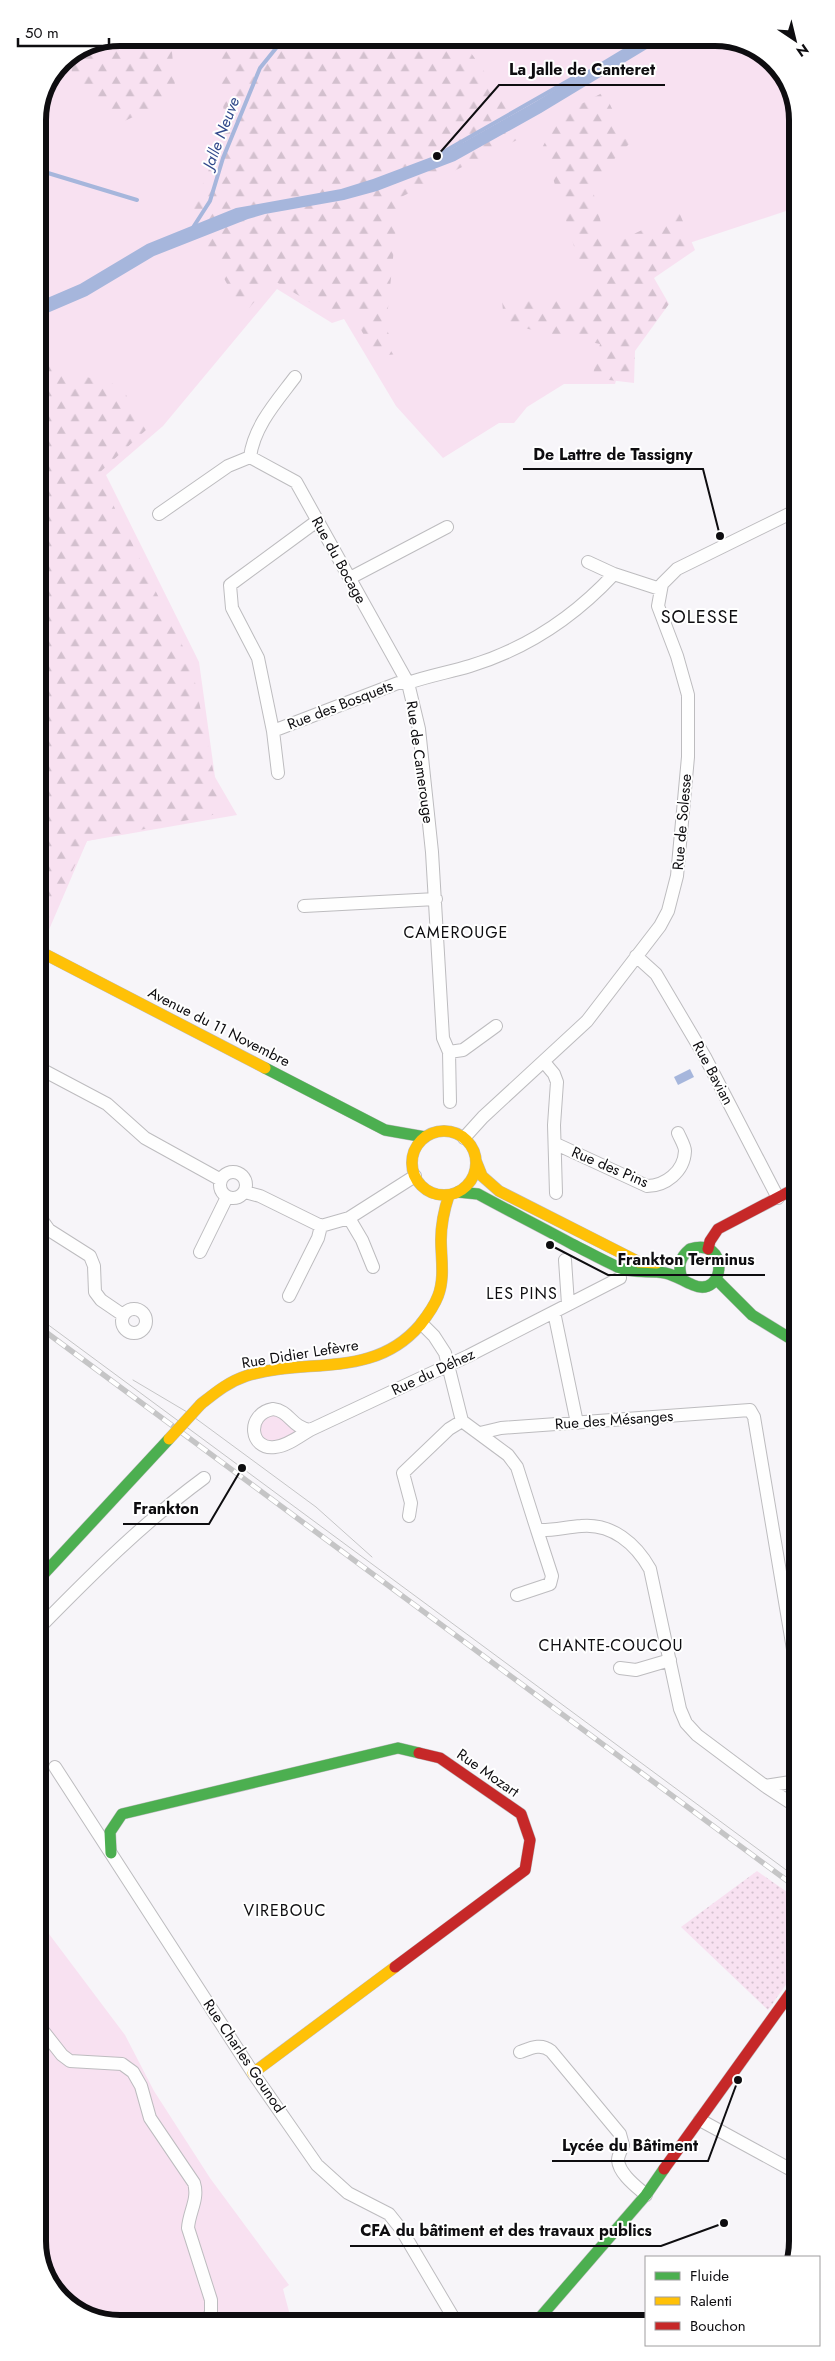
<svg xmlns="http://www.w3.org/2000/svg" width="835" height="2361" font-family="Jost,sans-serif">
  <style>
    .green { fill: #f8e1f1 }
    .forest { fill: url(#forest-firs) }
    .garden { fill: url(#garden-dots) }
    .water { fill: #a6b6dc }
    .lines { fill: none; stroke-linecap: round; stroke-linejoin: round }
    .stream { stroke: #a6b6dc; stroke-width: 4 }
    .street-casing { stroke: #bdbcbf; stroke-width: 14 }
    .fast-casing { stroke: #bdbcbf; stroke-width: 12 }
    .slow-casing { stroke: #bdbcbf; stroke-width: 12 }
    .jam-casing { stroke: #bdbcbf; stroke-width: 12 }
    .street { stroke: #fefefe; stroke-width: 12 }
    .fast { stroke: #4caf50; stroke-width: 11 }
    .slow { stroke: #ffc107; stroke-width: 11 }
    .jam { stroke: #c62828; stroke-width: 11 }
    .tram { stroke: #c5c5c6; stroke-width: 1 }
    .rail-casing { stroke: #c5c5c6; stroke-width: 5.5 }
    .rail { stroke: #fff; stroke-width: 4; stroke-dasharray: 11; stroke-linecap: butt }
    .slow-bridge-casing { stroke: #bdbcbf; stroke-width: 12; stroke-linecap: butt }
    .slow-bridge { stroke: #ffc107; stroke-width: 11 }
    .labels { text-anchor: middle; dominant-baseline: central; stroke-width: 4; stroke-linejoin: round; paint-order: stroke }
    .street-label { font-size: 15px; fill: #0e0d10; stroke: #fff }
    .water-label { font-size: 16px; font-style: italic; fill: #324a8c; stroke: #fff }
    .neighbourhood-label { font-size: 16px; letter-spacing: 1px; fill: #0e0d10; stroke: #fff }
    .quarter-label { font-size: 18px; letter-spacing: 1px; fill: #0e0d10; stroke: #fff }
    .rim { fill: none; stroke: #0e0d10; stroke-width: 6 }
    .leader { fill: none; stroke: #0e0d10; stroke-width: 2 }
    .callout-dot { fill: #0e0d10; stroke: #fff; stroke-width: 2 }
    .callout-label { font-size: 16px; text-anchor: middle; font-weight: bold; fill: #0e0d10; stroke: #fff; stroke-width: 4; stroke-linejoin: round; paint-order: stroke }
  </style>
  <defs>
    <pattern id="forest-firs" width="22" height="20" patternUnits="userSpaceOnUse" patternTransform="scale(1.25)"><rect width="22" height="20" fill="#f8e1f1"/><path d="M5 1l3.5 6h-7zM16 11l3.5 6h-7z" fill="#d3c0ce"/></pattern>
    <pattern id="garden-dots" width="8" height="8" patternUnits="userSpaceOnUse" patternTransform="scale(1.25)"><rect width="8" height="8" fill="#f8e1f1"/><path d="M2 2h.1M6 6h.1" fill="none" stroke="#d3c0ce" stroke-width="1.8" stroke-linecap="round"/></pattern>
  </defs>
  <rect width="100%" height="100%" fill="#f7f5f9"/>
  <!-- green -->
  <path class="green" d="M720,38L769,58L795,99V208L650,256L615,384H564L527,407L514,423H499L443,458L396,406L344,319L332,323L277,289L163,426L106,475L199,662L215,777L237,815L87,841L42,946L39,944L38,115L62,62L89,44Z
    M278,1414L297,1432L276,1444L263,1439L258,1426L264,1417Z
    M40,1922L125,2035L154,2091L210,2178L289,2285L283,2289L292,2323H115L66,2303L40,2262Z"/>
  <!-- forest -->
  <path class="forest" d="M462,40L504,100L521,138L399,198L386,328L398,354L376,356L349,309L331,315L273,280L244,314L190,218L225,125L217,42Z
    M176,43L172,52L176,97L116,125L71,75L74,54L89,44Z
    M604,92L629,144L591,183L607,247L679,212L695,250L654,278L669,304L635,351L634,383L592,378L600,344L504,324L502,299H583L592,279L577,256L543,146L560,115Z
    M38,333L64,371L121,386L146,430L98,474L191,663L222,813L87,841L39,938Z"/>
  <!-- garden -->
  <path class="garden" d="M757,1871L797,1899V1969L768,2010L681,1927Z"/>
  <!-- water -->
  <path class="water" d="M641,38H665L541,113L455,161L377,191L344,200L265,214L248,219L154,256L87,296L38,317V302L80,284L147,244L236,208L341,189L373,179L450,150L535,102Z
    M690,1069L694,1077L678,1085L674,1077Z"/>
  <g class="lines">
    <!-- stream -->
    <path class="stream" d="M438,155L573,78
      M38,170L137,200
      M192,229L210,201L223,158L260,68L281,42"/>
    <!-- street casing -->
    <g class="street-casing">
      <path id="street" d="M295,377C277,401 254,426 250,457L296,482L408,683
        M159,514L228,466L250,457
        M588,562L614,574L660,589
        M350,578L447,527
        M273,731L398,683H408
        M278,773L273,731L258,658L232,608L230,585L317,521
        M304,906L436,899
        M636,956L656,974L705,1057L778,1198
        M449,1052L463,1050L496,1026
        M544,1062L554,1074L557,1082L554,1125L556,1193
        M39,1068L107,1104L145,1138L221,1180
        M450,1102L449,1052L443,1038L432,852L419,729L408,683C428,676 450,672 470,666C526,649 574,617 614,574
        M464,1138L483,1117L587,1021L660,926L668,911L677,876L688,757V695L677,656L658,606L662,584L677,569L795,511
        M556,1144L647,1186C665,1186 684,1172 685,1151C685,1146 680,1138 678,1133
        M220 1185a13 13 0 1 1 26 0a13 13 0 1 1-26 0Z
        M245,1192L260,1196L321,1226L349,1218L415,1176
        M39,1216L49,1230L90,1256L94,1266L95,1292L101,1300L123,1315
        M349,1218L362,1240L373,1267
        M200,1252L227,1197
        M565,1260L568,1304
        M289,1296L318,1238L321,1226
        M122 1321a12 12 0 1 1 24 0a12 12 0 1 1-24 0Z
        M554,1312L577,1423
        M422,1324L434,1336L445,1353L462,1421L508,1455L517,1467L537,1530C552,1531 566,1527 581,1526C612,1523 636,1544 650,1569L680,1709L686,1723L697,1735L765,1786L797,1781
        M273,1409C290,1411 291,1427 310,1430C300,1436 287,1446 275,1447C250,1451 245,1414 273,1409Z
        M310,1430L468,1356L620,1278
        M480,1433L501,1428L750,1410L754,1417L797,1673
        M409,1516L411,1503L403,1473L449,1429L462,1421
        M517,1595L550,1584L552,1576L537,1530
        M40,1627C92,1574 144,1522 204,1478
        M620,1668L636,1670L670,1660
        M55,1767L253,2073L317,2165L348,2193L389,2214L401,2229L456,2322
        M765,1786L797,1807
        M40,2027L62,2055L70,2061L122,2064L133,2072L141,2086L150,2118L194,2183C199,2199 189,2212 188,2228L211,2300V2312L207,2323
        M520,2052C531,2048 541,2043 551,2051L620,2134L623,2145C622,2149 618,2155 618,2160C619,2174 637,2187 646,2195
        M700,2120L797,2173"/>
    </g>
    <!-- fast casing -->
    <g class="fast-casing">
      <path id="fast" d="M265,1068L385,1130L425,1137
        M458,1192L478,1194C509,1211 541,1227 572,1244C588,1252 604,1261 620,1268C634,1274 650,1270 665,1273C675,1275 683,1281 693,1285C726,1299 730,1236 690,1249C679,1258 678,1266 682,1279
        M716,1279L752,1315L796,1342
        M40,1578L169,1439
        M111,1853L110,1832L122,1814L398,1748L419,1753
        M537,2321L646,2195L664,2169"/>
    </g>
    <!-- slow casing -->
    <g class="slow-casing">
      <path id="slow" d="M39,951L265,1068
        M412 1163a32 32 0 1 1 64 0a32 32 0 1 1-64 0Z
        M476,1161L482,1176L499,1191L639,1262L657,1263
        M201,1404C215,1393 228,1382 246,1376C306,1357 373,1380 420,1325C427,1316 434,1307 438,1296C445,1278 441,1258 441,1240C441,1224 444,1210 449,1195
        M253,2073L395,1967"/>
    </g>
    <!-- jam casing -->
    <g class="jam-casing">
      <path id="jam" d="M708,1249L710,1241L718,1229L796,1188
        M395,1967L525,1870L530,1840L521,1814L440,1758L419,1753
        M664,2169L797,1984"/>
    </g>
    <!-- street -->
    <use href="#street" class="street"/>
    <!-- fast -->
    <use href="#fast" class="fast"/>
    <!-- slow -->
    <use href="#slow" class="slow"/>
    <!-- jam -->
    <use href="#jam" class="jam"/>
    <!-- tram -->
    <path class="tram" d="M39,1318L797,1878
      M133,1380L187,1412L316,1507L372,1557"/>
    <!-- rail casing -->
    <g class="rail-casing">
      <path id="rail" d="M39,1327L797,1888"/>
    </g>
    <!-- rail -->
    <use href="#rail" class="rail"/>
    <!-- slow-bridge casing -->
    <g class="slow-bridge-casing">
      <path id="slow-bridge" d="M169,1439L201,1404"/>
    </g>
    <!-- slow-bridge -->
    <use href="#slow-bridge" class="slow-bridge"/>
  </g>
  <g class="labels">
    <!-- street labels -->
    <g class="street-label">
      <text transform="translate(339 560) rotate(61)">Rue du Bocage</text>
      <text transform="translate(340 705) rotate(-21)">Rue des Bosquets</text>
      <text transform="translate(420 762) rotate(82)">Rue de Camerouge</text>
      <text transform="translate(682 822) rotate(-85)">Rue de Solesse</text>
      <text transform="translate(219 1027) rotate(27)">Avenue du 11 Novembre</text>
      <text transform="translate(713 1073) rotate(62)">Rue Bavian</text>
      <text transform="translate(610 1167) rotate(23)">Rue des Pins</text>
      <text transform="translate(300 1354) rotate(-9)">Rue Didier Lefèvre</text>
      <text transform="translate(433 1372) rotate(-25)">Rue du Déhez</text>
      <text transform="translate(614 1420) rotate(-4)">Rue des Mésanges</text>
      <text transform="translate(488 1773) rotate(35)">Rue Mozart</text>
      <text transform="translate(244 2056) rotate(56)">Rue Charles Gounod</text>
    </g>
    <!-- water labels -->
    <g class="water-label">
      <text transform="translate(221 133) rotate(-69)">Jalle Neuve</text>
    </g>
    <!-- neighbourhood labels -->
    <g class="neighbourhood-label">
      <text x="456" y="932">CAMEROUGE</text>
      <text x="522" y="1293">LES PINS</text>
      <text x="611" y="1645">CHANTE-COUCOU</text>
      <text x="285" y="1910">VIREBOUC</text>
    </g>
    <!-- quarter labels -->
    <g class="quarter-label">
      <text x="700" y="617">SOLESSE</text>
    </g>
  </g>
  <!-- crop -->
  <path d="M0 0H835V2361H0ZM120 46H715A74 74 0 0 1 789 120V2241A74 74 0 0 1 715 2315H120A74 74 0 0 1 46 2241V120A74 74 0 0 1 120 46Z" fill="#fff" fill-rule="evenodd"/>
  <path class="rim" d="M120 46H715A74 74 0 0 1 789 120V2241A74 74 0 0 1 715 2315H120A74 74 0 0 1 46 2241V120A74 74 0 0 1 120 46Z"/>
  <!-- callouts -->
  <path class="leader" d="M437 156L499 85H665M720 536L703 469H523M550 1245L608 1275H765M242 1468L209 1524H123M738 2080L708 2161H552M724 2223L661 2246H350"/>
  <g class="callout-dot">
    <circle cx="437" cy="156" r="5"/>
    <circle cx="720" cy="536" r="5"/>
    <circle cx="550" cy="1245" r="5"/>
    <circle cx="242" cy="1468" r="5"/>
    <circle cx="738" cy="2080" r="5"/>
    <circle cx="724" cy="2223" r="5"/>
  </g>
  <g class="callout-label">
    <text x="582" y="75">La Jalle de Canteret</text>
    <text x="613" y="460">De Lattre de Tassigny</text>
    <text x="686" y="1265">Frankton Terminus</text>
    <text x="166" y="1514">Frankton</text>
    <text x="630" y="2151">Lycée du Bâtiment</text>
    <text x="506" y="2236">CFA du bâtiment et des travaux publics</text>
  </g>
  <!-- legend -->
  <rect x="645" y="2256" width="175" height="90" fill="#ffffff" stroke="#9f9e9f"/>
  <rect x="655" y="2272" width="25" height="8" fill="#4caf50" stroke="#9f9e9f"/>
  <text x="690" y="2281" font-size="15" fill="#0e0d10">Fluide</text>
  <rect x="655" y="2297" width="25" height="8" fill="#ffc107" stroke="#9f9e9f"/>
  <text x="690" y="2306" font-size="15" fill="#0e0d10">Ralenti</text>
  <rect x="655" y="2322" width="25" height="8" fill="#c62828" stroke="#9f9e9f"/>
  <text x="690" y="2331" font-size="15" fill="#0e0d10">Bouchon</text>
  <!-- north arrow -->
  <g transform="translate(795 40) rotate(145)" stroke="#ffffff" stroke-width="4" paint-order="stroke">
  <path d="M0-4L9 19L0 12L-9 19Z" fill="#0e0d10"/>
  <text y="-8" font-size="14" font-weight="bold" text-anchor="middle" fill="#0e0d10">N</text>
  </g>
  <!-- scale -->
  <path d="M18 38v8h91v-8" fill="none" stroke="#0e0d10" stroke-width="2.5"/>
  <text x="25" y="38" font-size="15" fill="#0e0d10" stroke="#ffffff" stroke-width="4" paint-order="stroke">50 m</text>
</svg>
